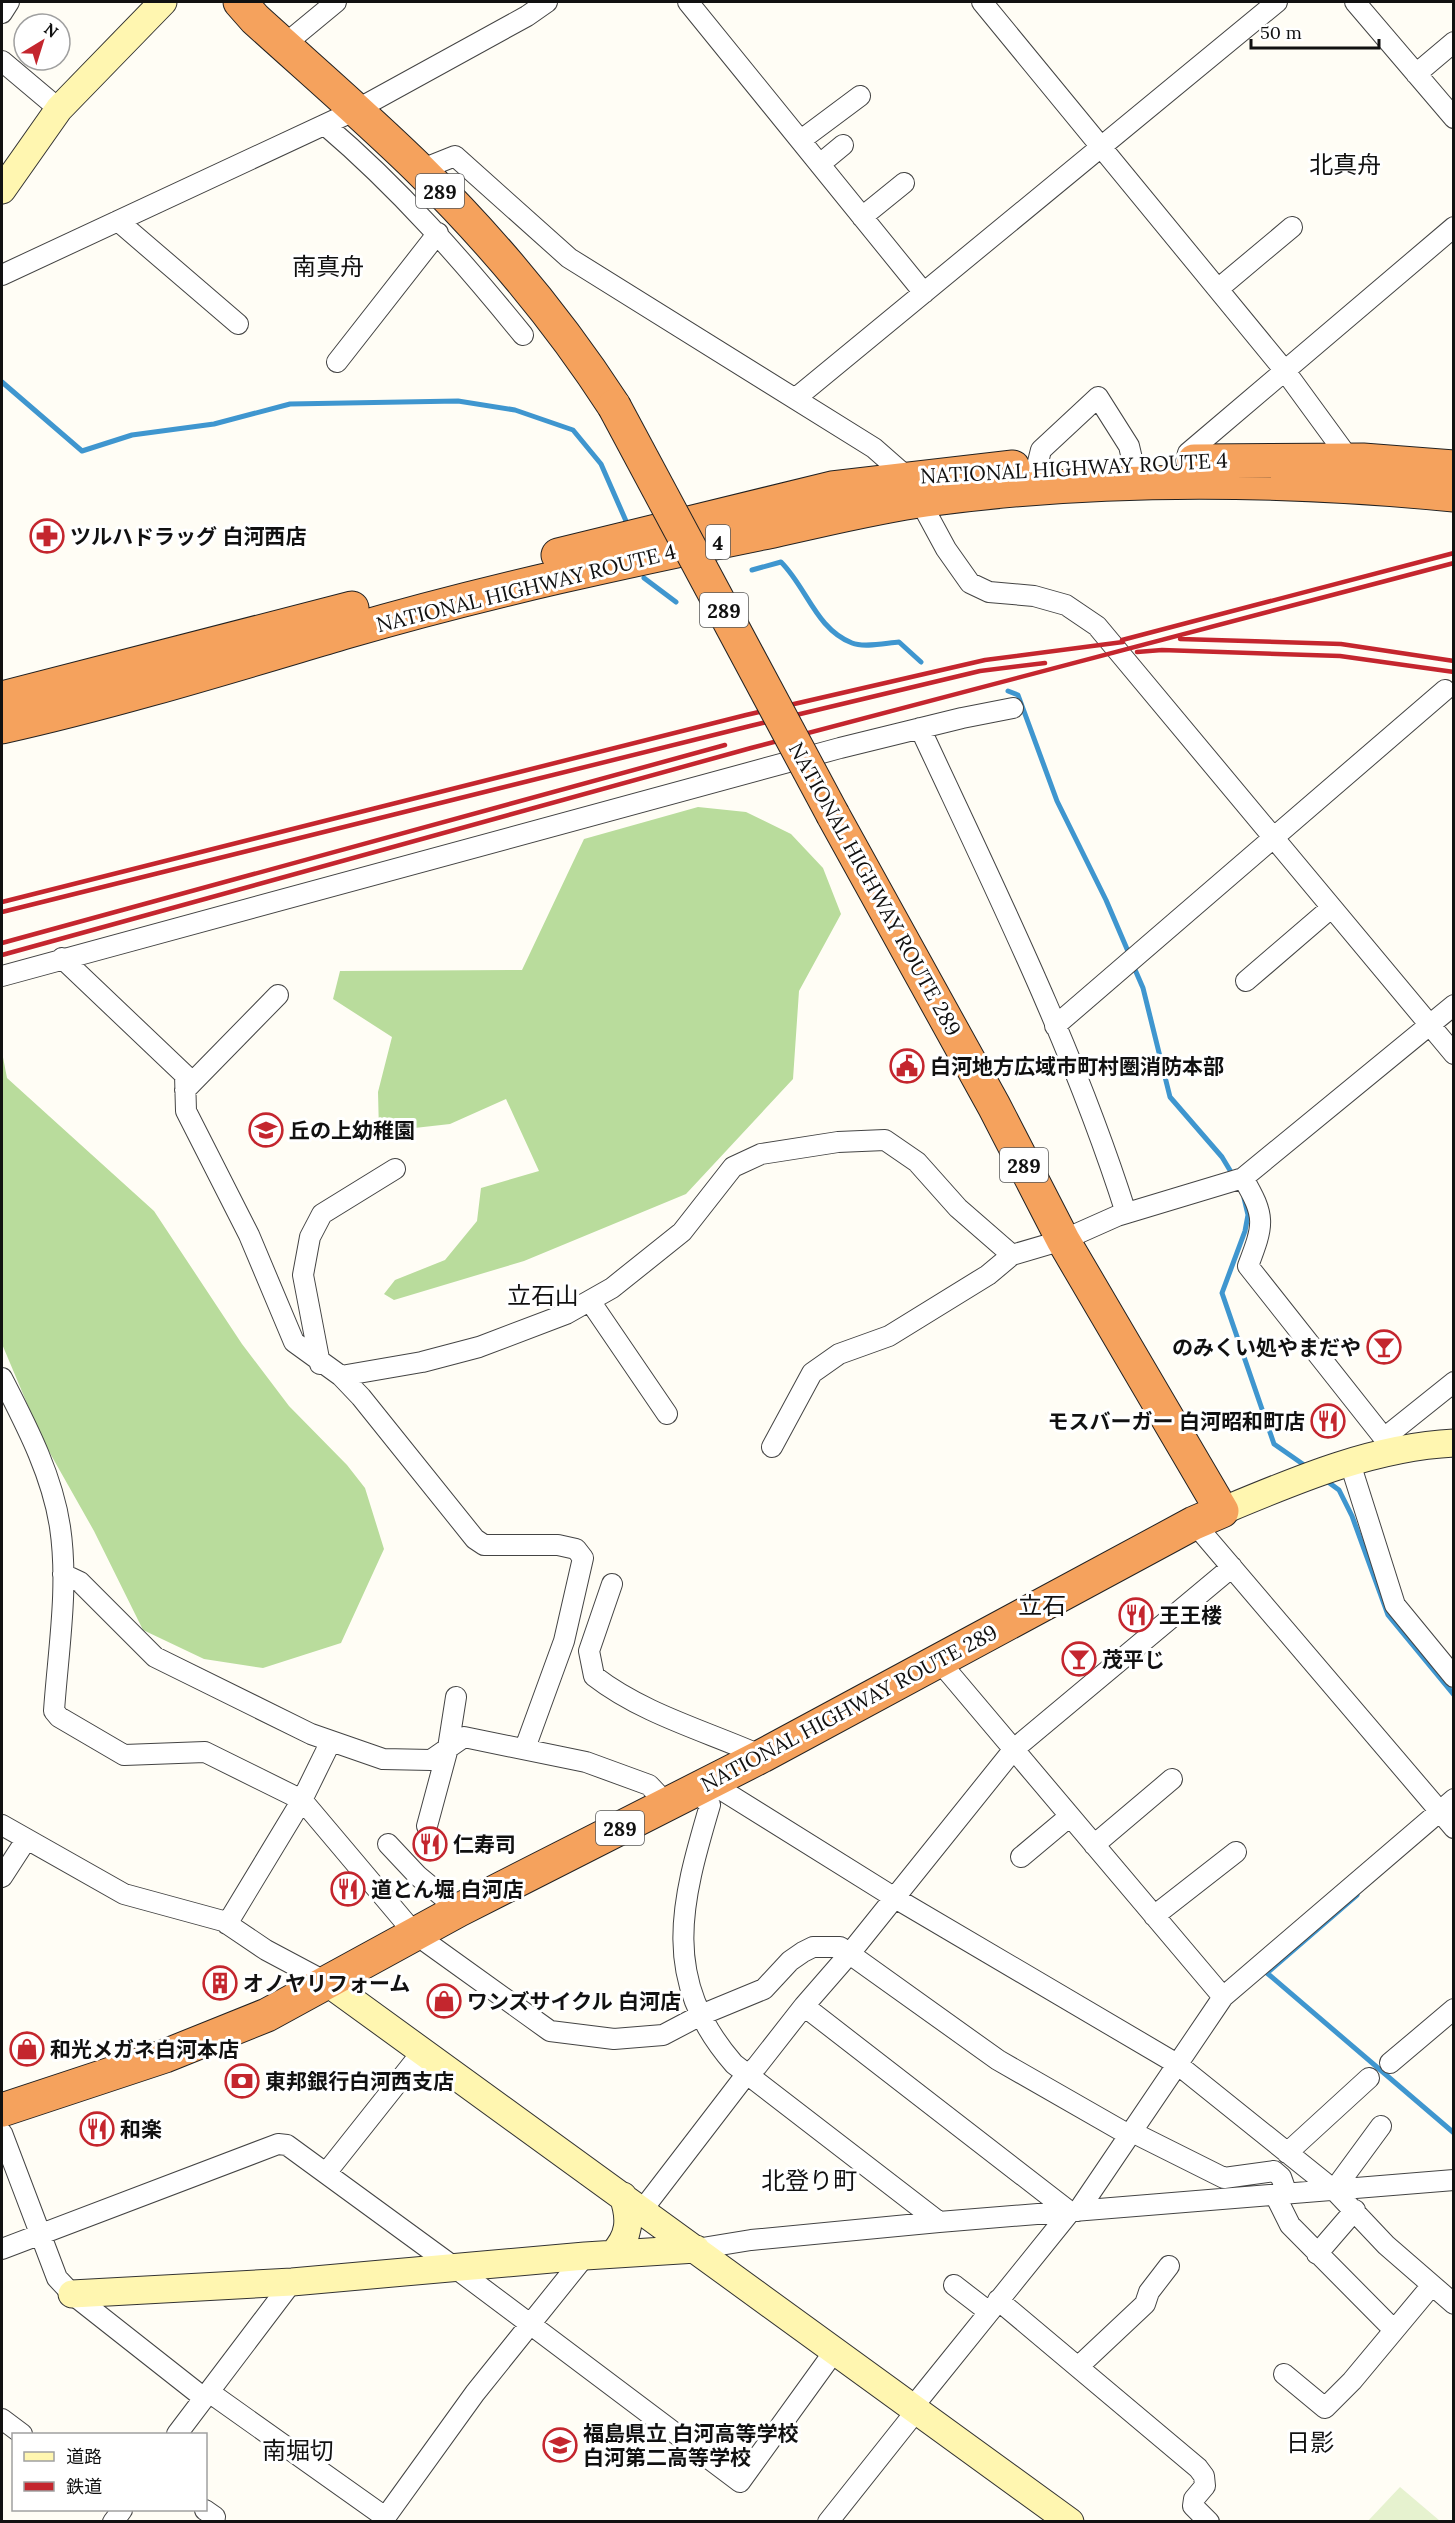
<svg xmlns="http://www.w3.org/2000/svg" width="1455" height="2523" font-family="Lora,'Noto Sans JP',serif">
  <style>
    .forest { fill: #b9dc9c }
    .pitch { fill: #e6f2cf }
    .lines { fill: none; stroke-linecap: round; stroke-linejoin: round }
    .stream { stroke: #3f96cf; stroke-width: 5 }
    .street-casing { stroke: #444; stroke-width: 22 }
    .secondary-casing { stroke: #333; stroke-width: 29 }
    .highway-casing { stroke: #222; stroke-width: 35 }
    .street { stroke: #fff; stroke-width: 20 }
    .secondary { stroke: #fff6b0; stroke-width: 27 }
    .highway { stroke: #f5a25d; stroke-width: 33 }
    .rail { stroke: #c4262e; stroke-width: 4.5 }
    .highway-bridge-casing { stroke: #222; stroke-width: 35; stroke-linecap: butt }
    .highway-bridge { stroke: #f5a25d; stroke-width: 33 }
    .labels { text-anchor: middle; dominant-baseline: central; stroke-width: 6; stroke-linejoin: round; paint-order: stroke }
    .shield { fill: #fff; stroke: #585858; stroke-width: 1.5 }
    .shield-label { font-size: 20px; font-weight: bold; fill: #111 }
    .street-label { font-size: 21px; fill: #111; stroke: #fff }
    .poi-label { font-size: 21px; font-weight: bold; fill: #111; stroke: #fff; text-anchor: start }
    .quarter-label { font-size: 24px; fill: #111; stroke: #fff }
  </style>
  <rect width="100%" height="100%" fill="#fffdf5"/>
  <!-- forest -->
  <path class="forest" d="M698,807L746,812L791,834L823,868L841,914L799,991L793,1079L686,1194L524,1261L394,1300L384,1294L395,1280L445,1260L477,1221L481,1188L539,1171L506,1099L450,1124L379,1132L378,1092L392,1037L333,999L340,971L522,970L584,839Z
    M2,1052L7,1078L154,1211L242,1344L289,1406L347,1465L365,1488L384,1549L341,1643L263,1668L204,1659L143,1630L94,1531L42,1439L2,1344Z"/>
  <!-- pitch -->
  <path class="pitch" d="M1400,2487L1440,2521H1368Z"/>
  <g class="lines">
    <!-- stream -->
    <path class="stream" d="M2,382L82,451L132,435L214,424L290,404L458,401L515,410L573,430L601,464L626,521
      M752,570L781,562C807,588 816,629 852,643C864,648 886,643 899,642L921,662
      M644,578L676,602
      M1008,691L1018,695L1057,801L1106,900L1130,956
      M1133,965L1143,988L1170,1097L1222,1157L1234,1177
      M1244,1198L1248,1215L1245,1231L1222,1293L1274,1444L1307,1467
      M1324,1479L1339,1490L1352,1516L1388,1615L1454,1695
      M1357,1895L1267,1973L1454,2133"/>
    <!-- street casing -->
    <g class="street-casing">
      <path id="street" d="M688,2L924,293
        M982,2L1285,371L1350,460
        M1355,2L1454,118
        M2,13L9,2
        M284,45L336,2
        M2,61L59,109
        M1416,74L1454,42
        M325,125C399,188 462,260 523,335
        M801,140L860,96
        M820,164L843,145
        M420,170L455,156L569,258L874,448L907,477L946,549L970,583L989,592L1034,596L1066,605L1097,626L1454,1054
        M862,217L904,183
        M118,221L238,324
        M2,275L356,110L527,16L547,2
        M1218,289L1292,227
        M337,362L438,233
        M796,398L1277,2
        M1186,461L1188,453L1454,227
        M1037,466L1041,450L1098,397L1129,446L1133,463
        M920,728C994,887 1073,1046 1126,1213
        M62,958L185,1075L186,1111L249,1235L294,1342L341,1376L361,1397L475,1539L484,1545H558L576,1549L583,1558L564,1641L525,1748
        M2,976L840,748L962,718L1013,708
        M1246,981L1331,908
        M1055,1026L1445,690
        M185,1090L278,995
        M1243,1178C1266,1217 1264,1224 1248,1266L1384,1438
        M590,1301L667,1414
        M320,1364L303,1275L310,1237L322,1214L395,1169
        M341,1376L422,1362L479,1347L566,1314L612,1288L682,1232L733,1167L761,1154L838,1142L885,1140L917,1162L958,1208L1012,1255L1063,1240L1117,1216L1243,1178L1454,1005
        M2,1378C26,1425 52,1474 60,1527C69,1587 58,1652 54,1711L59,1717L124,1755L205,1752L302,1800L415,1934L550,2031L614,2039L663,2035L701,2015L764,1989L790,1961L803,1952L813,1947H840L998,2060L1129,2135
        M772,1447L812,1373L839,1354L889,1336L988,1275L1012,1255
        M1387,1451L1384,1438L1454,1382
        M1350,1463L1395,1605L1454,1677
        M1194,1523L1454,1828
        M63,1574L80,1582L155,1657L311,1734L383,1759L431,1760L464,1737L586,1762L649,1785L667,1804
        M612,1584L589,1651L594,1676C643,1714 706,1731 762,1756
        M939,1661L1223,1997
        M709,1782L895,1898L1177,2064L1334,2190L1386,2245L1454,2304
        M694,1790L710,1805C681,1903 660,1979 734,2064L939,2222
        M2,1825L124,1894L223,1921L266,1950L328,1983
        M427,1826L448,1748L456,1697
        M388,1844L418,1876L459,1910
        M1094,1845L1172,1779
        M1021,1857L1070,1816
        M2,1877L26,1840
        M1154,1916L1236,1852
        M227,1924L302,1800L331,1741
        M804,2006L1070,2212
        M1390,2063L1454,2009
        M1132,2132L1224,2178L1274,2171L1281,2177L1287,2194
        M2,2133L57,2278L72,2294L204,2398
        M1287,2153L1369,2078
        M326,2173L422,2052
        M1334,2190L1381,2126
        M1275,2195L1290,2225L1394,2330
        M643,2209L742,2080L757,2066L804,2006L851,1952L1014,1749L1232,1567
        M1078,2211L1223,1997L1454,1799
        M2,2249L278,2144L287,2145L454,2267L740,2482L836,2349
        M696,2249L751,2240L939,2222L1454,2180
        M1317,2254L1355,2210
        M954,2285L989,2312
        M998,2300L1198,2468L1204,2476L1205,2486L1194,2499L1193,2506L1209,2522
        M1079,2366L1145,2304L1149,2292L1169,2266
        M1284,2374L1325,2408L1352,2381L1432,2285
        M209,2392L385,2517
        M2,2419L22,2434
        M177,2434L292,2282
        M205,2510L215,2517L212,2522
        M113,2522L122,2510
        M382,2522L475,2393L585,2256
        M828,2522L917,2410L920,2398L1070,2212"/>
    </g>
    <!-- secondary casing -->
    <g class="secondary-casing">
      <path id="secondary" d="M2,190L59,109L163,2
        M1222,1511C1296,1480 1373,1447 1454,1443
        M328,1983L1070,2522
        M613,2254C630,2236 631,2219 623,2196
        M72,2294L292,2282L585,2256L696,2249"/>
    </g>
    <!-- highway casing -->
    <g class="highway-casing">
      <path id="highway" d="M240,2L255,19C310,69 367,118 420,170C492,241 559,321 614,406
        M1194,461L1363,460L1454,467
        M558,555L832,488L1013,467
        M2,698L352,608
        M2,727C118,701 231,666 346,632C486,591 630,560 773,531C824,520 875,507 926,500C1101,476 1278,478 1454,495
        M2,2110L165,2056L267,2015L459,1910L762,1756L1194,1523L1222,1511L1063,1240L994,1106L833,815"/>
    </g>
    <!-- street -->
    <use href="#street" class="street"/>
    <!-- secondary -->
    <use href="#secondary" class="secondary"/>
    <!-- highway -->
    <use href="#highway" class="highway"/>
    <!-- rail -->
    <path class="rail" d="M1180,639L1341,644L1454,661
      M1122,640L1454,553
      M1137,652L1162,650L1340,656L1454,672
      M2,902L746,715L985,660L1123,642
      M2,912L750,726L980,671L1045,663
      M2,943L725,745
      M2,955L751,748L1454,563"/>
    <!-- highway-bridge casing -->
    <g class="highway-bridge-casing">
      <path id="highway-bridge" d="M614,406L833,815"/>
    </g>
    <!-- highway-bridge -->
    <use href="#highway-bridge" class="highway-bridge"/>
  </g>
  <!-- icons -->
  <defs>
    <g id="pharmacy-ring" transform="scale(1.725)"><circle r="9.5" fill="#fff" stroke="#c4262e" stroke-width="1.5"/><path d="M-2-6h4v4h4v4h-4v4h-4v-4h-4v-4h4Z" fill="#c4262e"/></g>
    <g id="civic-ring" transform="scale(1.725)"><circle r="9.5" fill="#fff" stroke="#c4262e" stroke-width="1.5"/><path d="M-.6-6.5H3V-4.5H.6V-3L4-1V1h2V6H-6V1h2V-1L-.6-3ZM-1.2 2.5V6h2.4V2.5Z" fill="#c4262e"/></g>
    <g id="school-ring" transform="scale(1.725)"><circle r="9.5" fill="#fff" stroke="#c4262e" stroke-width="1.5"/><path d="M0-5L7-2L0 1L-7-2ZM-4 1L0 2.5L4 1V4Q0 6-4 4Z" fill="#c4262e"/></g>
    <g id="bar-ring" transform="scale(1.725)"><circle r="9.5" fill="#fff" stroke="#c4262e" stroke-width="1.5"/><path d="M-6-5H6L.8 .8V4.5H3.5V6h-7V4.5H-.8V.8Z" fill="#c4262e"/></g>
    <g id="restaurant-ring" transform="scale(1.725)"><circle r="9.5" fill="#fff" stroke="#c4262e" stroke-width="1.5"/><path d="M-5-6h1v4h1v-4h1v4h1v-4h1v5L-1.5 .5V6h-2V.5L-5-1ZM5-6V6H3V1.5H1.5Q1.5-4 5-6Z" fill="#c4262e"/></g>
    <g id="building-ring" transform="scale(1.725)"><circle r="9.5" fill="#fff" stroke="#c4262e" stroke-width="1.5"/><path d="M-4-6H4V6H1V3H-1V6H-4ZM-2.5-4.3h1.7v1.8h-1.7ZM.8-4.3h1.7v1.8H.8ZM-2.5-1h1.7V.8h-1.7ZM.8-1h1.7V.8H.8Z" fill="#c4262e"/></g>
    <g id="shop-ring" transform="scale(1.725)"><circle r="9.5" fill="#fff" stroke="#c4262e" stroke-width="1.5"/><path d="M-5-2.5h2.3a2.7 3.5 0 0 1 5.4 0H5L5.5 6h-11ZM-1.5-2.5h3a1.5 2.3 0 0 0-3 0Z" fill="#c4262e"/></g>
    <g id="bank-ring" transform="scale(1.725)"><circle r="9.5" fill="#fff" stroke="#c4262e" stroke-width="1.5"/><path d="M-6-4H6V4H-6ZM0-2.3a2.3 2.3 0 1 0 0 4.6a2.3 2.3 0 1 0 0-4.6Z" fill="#c4262e"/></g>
  </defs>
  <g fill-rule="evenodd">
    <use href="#pharmacy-ring" x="47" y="536"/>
    <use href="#civic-ring" x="907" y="1066"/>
    <use href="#school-ring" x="266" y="1130"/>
    <use href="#bar-ring" x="1384" y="1347"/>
    <use href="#restaurant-ring" x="1328" y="1421"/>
    <use href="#restaurant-ring" x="1136" y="1615"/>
    <use href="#bar-ring" x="1079" y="1659"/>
    <use href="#restaurant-ring" x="430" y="1844"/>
    <use href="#restaurant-ring" x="348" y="1889"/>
    <use href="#building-ring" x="220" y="1983"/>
    <use href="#shop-ring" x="444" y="2001"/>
    <use href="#shop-ring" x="27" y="2049"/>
    <use href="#bank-ring" x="242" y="2081"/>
    <use href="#restaurant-ring" x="97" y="2129"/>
    <use href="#school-ring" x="560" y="2445"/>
  </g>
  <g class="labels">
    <!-- shield labels -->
    <g class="shield">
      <rect x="416" y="174" width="48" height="34" rx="4.5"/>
      <rect x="706" y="525" width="24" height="34" rx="4.5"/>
      <rect x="700" y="593" width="48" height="34" rx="4.5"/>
      <rect x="1000" y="1148" width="48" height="34" rx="4.5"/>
      <rect x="596" y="1811" width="48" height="34" rx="4.5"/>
    </g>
    <g class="shield-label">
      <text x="440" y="191">289</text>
      <text x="718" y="542">4</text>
      <text x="724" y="610">289</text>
      <text x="1024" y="1165">289</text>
      <text x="620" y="1828">289</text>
    </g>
    <!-- street labels -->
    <g class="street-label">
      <text transform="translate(1074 468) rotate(-3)">NATIONAL HIGHWAY ROUTE 4</text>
      <text transform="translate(526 588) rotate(-14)">NATIONAL HIGHWAY ROUTE 4</text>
      <text transform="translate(875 889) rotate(61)">NATIONAL HIGHWAY ROUTE 289</text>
      <text transform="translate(849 1708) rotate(-28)">NATIONAL HIGHWAY ROUTE 289</text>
    </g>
    <!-- poi labels -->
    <g class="poi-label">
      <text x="70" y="536">ツルハドラッグ 白河西店</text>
      <text x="930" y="1066">白河地方広域市町村圏消防本部</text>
      <text x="289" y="1130">丘の上幼稚園</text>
      <text x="1361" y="1347" text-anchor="end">のみくい処やまだや</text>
      <text x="1305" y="1421" text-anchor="end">モスバーガー 白河昭和町店</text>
      <text x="1159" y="1615">王王楼</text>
      <text x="1102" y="1659">茂平じ</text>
      <text x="453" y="1844">仁寿司</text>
      <text x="371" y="1889">道とん堀 白河店</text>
      <text x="243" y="1983">オノヤリフォーム</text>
      <text x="467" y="2001">ワンズサイクル 白河店</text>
      <text x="50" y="2049">和光メガネ白河本店</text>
      <text x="265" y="2081">東邦銀行白河西支店</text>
      <text x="120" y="2129">和楽</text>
      <text x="583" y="2433">福島県立 白河高等学校<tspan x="583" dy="24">白河第二高等学校</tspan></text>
    </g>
    <!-- quarter labels -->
    <g class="quarter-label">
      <text x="1345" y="164">北真舟</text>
      <text x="328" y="266">南真舟</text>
      <text x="543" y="1295">立石山</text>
      <text x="1042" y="1605">立石</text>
      <text x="809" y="2180">北登り町</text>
      <text x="1310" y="2442">日影</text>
      <text x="298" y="2450">南堀切</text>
    </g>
  </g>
  <!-- border -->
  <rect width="1455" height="2523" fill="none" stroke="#111111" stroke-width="6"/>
  <!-- legend -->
  <rect x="12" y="2433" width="195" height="78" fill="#ffffff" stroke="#a0a0a0" stroke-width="1.5"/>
  <rect x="24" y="2452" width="30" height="9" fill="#fff6b0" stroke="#a0a0a0" stroke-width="1.5"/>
  <text x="66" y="2463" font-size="18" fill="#111111">道路</text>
  <rect x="24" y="2482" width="30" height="9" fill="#c4262e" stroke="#a0a0a0" stroke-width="1.5"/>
  <text x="66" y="2493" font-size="18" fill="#111111">鉄道</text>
  <!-- north arrow -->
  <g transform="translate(42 42) rotate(38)"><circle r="28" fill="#ffffff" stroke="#a0a0a0" stroke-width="1.5"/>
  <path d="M0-4.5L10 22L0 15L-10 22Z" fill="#c4262e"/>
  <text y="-9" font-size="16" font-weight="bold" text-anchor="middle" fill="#111111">N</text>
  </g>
  <!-- scale -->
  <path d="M1251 39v9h128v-9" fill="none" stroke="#111111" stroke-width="3"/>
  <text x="1260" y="39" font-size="18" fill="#111111" stroke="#ffffff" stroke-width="4.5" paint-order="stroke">50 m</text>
</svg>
